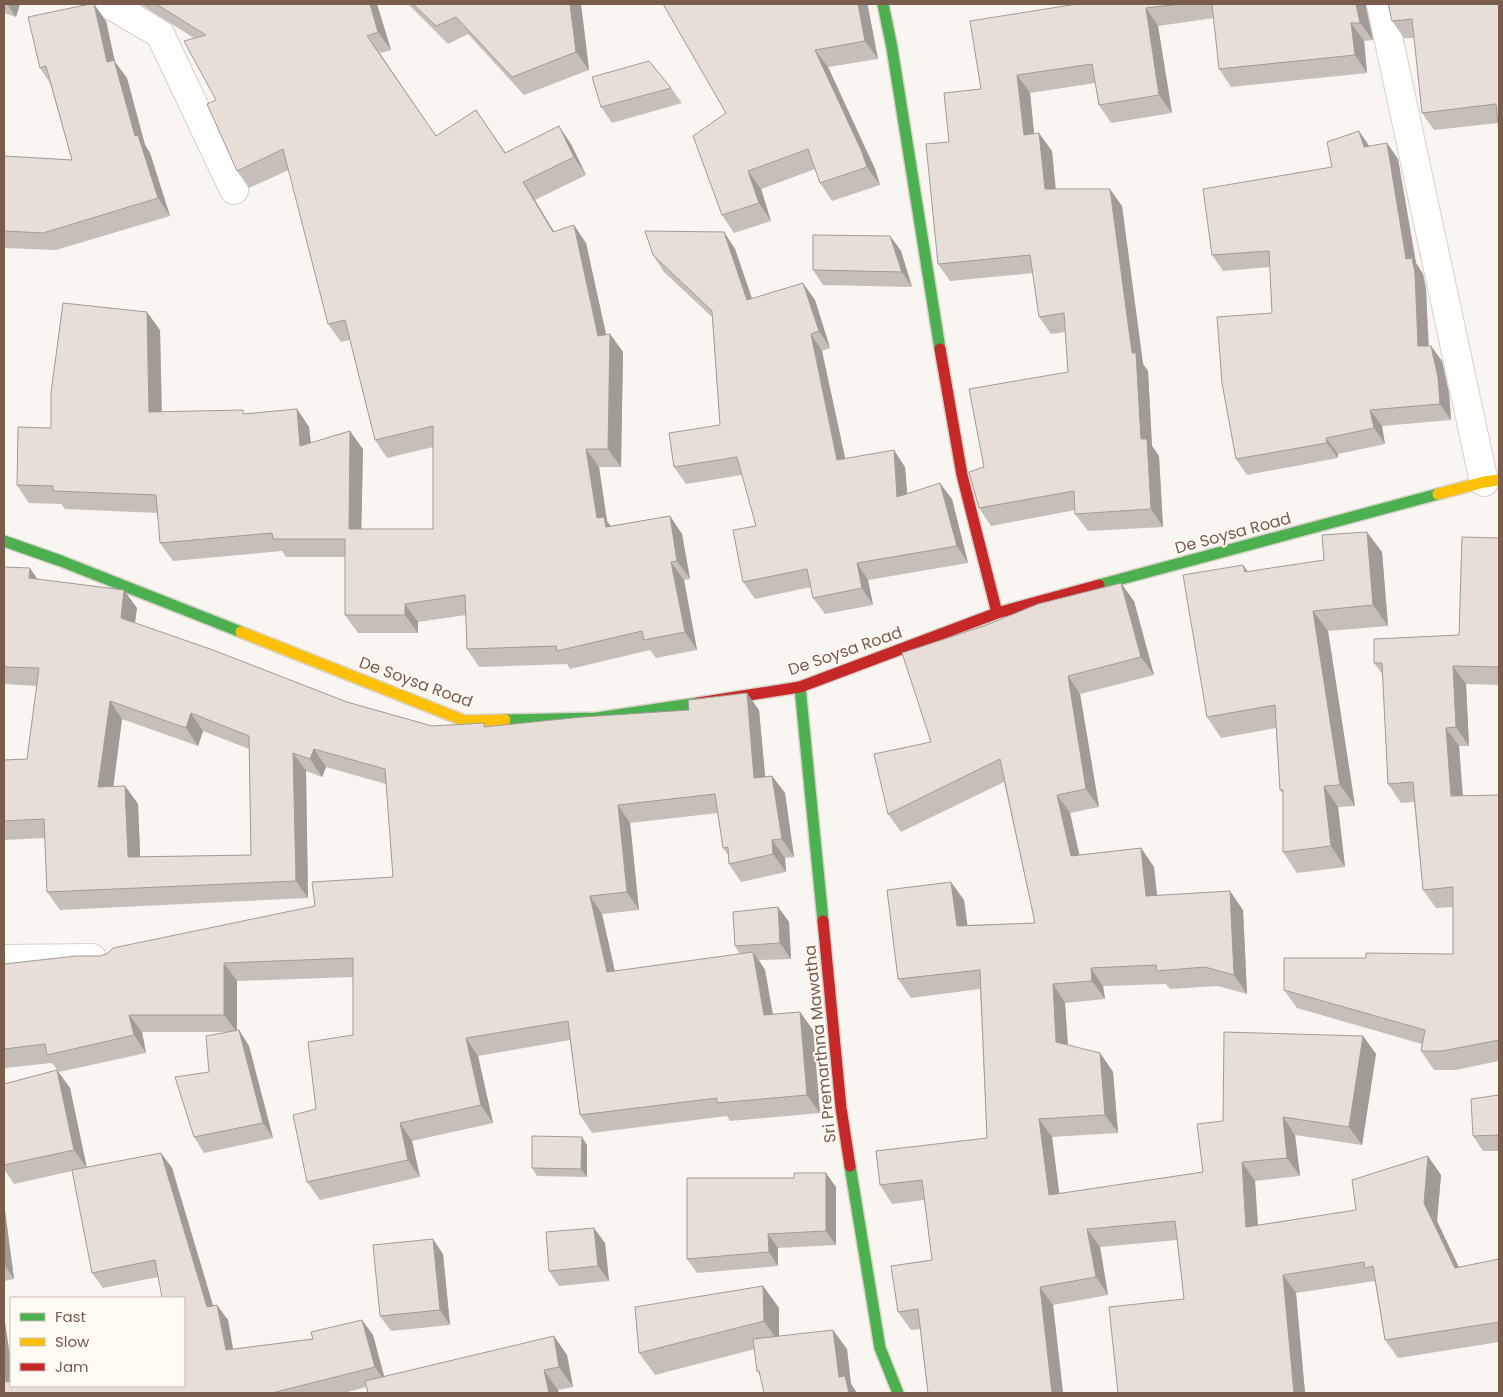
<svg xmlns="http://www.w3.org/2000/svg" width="1503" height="1397" font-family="Poppins,sans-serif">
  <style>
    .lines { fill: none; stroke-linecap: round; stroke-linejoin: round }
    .street-casing { stroke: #d7d1cb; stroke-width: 30 }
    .fast-casing { stroke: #d9d2cb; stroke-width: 14 }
    .slow-casing { stroke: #d9d2cb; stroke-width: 14 }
    .jam-casing { stroke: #d9d2cb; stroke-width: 14 }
    .street { stroke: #fefefd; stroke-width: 28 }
    .fast { stroke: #4caf50; stroke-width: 11 }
    .slow { stroke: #ffc107; stroke-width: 11 }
    .jam { stroke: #c62828; stroke-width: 11 }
    .wall { fill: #c6bfb9; fill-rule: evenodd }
    .shaded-wall { fill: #a19b96 }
    .building { fill: #e6ded7; stroke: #a19b96; fill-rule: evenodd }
    .labels { text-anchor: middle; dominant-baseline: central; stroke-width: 4; stroke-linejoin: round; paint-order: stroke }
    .street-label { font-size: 16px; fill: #7a5c4d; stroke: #fffaf3 }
  </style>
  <rect width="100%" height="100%" fill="#f9f5f0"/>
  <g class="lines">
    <!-- street casing -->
    <g class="street-casing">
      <path id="street" d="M109,4L160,34L234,190
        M1381,4L1484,482
        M4,959L92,958"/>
    </g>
    <!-- fast casing -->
    <g class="fast-casing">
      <path id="fast" d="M883,4L892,48L940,349
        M4,541L61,561L241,632
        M1099,585L1438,494
        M800,687L823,921
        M505,720L597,718L698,703
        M850,1166L880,1348L898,1393"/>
    </g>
    <!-- slow casing -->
    <g class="slow-casing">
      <path id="slow" d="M1438,494L1484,482L1499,480
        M241,632L465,721L505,720"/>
    </g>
    <!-- jam casing -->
    <g class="jam-casing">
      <path id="jam" d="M940,349L962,475L997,613
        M698,703L800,687L997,613L1099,585
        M823,921L841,1108L850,1166"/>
    </g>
    <!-- street -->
    <use href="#street" class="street"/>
    <!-- fast -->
    <use href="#fast" class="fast"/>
    <!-- slow -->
    <use href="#slow" class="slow"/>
    <!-- jam -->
    <use href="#jam" class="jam"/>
  </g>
  <!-- wall -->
  <path class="wall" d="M4,4H20L16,17L4,13Z
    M142,4H377L391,50L380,53L436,136L476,110L506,153L571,144L586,175L535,200L554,232L586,243L606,335L610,334L623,352L621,467H599L607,521L611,526L670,516L682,534L690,579L684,580L697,650L656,658L650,650L570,669L567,664L479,667L467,649L466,615L418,622V633H358L345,615V557H286L282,551L173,561L160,543L158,513L65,509L61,504L29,503L17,485L51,428L160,330L162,412L245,414L297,409L309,427L311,443L363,449L361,529H433V447L387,458L375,440L350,340L341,342L328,324L289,170L249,188L237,171L216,100L194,38L143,6Z
    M408,4H581L589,70L524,95L468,34L448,44Z
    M663,4H868V7L878,59L828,67L875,169L880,185L832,201L820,183L815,169L761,189L771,221L734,233L722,215L726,113Z
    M1077,4H1366V7L1373,40L1364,41L1367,73L1231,87L1219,69L1214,18L1158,26L1172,113L1111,123L1099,105L1095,83L1030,93L1034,134L1052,151L1056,189L1122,206L1143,364L1148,371L1152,446L1159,456L1163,527L1088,531L1075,514V510L991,526L979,508L984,467L1068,372L1065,332L1051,334L1039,317L1033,273L950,281L938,264L949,142L981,89Z
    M1499,4L1498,123L1434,130L1422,113L1414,38H1404L1392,21Z
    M106,21L115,62L127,78L145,145L150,153L170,216L56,250L4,248V156L72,160L50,83L40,68Z
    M671,88L682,103L612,123L601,107Z
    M1387,143L1398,159L1416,263L1423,274L1426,289L1429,346L1442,361L1449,393L1451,420L1382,426L1385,444L1338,454V458L1247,475L1236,459L1272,313L1270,267L1223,271L1212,255L1332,167L1369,146Z
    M724,232L735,249L752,298L815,300L830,348L822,351L845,458L905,467L907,494L952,499L968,563L868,580L873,605L825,614L813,598L811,587L755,599L743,582L756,526L742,475L686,484L674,467L720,425L712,317L664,272L653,255Z
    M890,236L901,251L912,287L823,285L813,270Z
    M1499,538V685L1466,684L1469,746H1459L1463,796L1499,795V1061L1455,1070H1434L1421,1051L1422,1044L1297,1008L1284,990L1366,958L1453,954V907L1436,908L1423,890L1414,802L1401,803L1388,784L1383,675L1374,663L1459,635Z
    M1382,552L1388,626L1328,631L1355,806L1338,807L1345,867L1297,873L1283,852V794L1280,790L1276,728L1221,738L1207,717L1243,565L1248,572Z
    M4,567L37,579L137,608L135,623L347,702L432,726L486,727L759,710L765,777L772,776L785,793L794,857L785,858L786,872L741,882L729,864L728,855L723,848L718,813L630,823L639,910L602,914L615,971L740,954L735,946L778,907L789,922L791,959L759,960L765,970L773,1014L800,1012L813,1030L820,1113L730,1121L727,1116L592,1133L580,1115L570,1040L478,1056L493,1123L412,1141L420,1177L320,1200L307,1182L316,1109L353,1035V977L237,981V1031L239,1030L249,1046L273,1138L204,1153L194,1137L209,1072L226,1032H142L146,1053L59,1072L52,1063L4,1068V964L100,956L315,906L393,877L386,784L326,767L322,777L306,771L308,898L60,910L47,892L45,838L4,840V760L27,759L37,686L4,684ZM122,719L198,746L203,731L249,749L251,855L140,857L138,804L125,786H113Z
    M1134,601L1154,675L1080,694L1099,807L1070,813L1079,855L1141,848L1154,867L1157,895L1243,910L1247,994L1218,986L1170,989L1166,984L1103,986L1105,999L1065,1003L1068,1045L1100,1053L1113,1072L1118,1133L1052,1137L1059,1194L1203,1172L1223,1121L1363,1036L1376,1054L1362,1145L1295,1135L1300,1176L1255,1181L1258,1225L1356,1210L1441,1175L1437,1221L1459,1267L1499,1259V1342L1398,1358L1385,1340L1375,1282L1374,1281L1296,1293L1305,1393H1118L1184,1299L1177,1240L1100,1247L1108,1295L1053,1305L1063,1393H928L920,1329L911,1330L898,1312L932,1260L924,1200L892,1204L880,1185L987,1138L980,989L911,998L898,979L964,900L967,925L1035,923L1004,782L901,832L888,814L931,742Z
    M57,1070L70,1088L86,1167L161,1153L172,1168L213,1306L228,1320L233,1349L313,1339L362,1320L373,1335L384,1376L567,1355L573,1387L558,1390L559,1393H368L366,1387L344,1393H4V1316L11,1363V1386H184L158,1277L103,1288L92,1273L72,1171L14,1184L4,1169V1084Z
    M1499,1095V1151H1483L1473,1136Z
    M587,1145V1177L537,1176L532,1168Z
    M836,1187V1245L778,1248V1266L697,1273L687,1259Z
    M4,1203L14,1279L4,1281Z
    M605,1243L609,1281L559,1286L549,1271Z
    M443,1254L450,1325L391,1331L380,1316Z
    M763,1286L779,1308V1336L847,1349L851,1384L857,1393H764L760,1375L757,1371L755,1349L655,1375L639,1353Z"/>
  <!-- shaded-wall -->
  <path class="shaded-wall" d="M7,4H20L16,17Z
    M94,4L106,21L115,62L127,78L145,145L150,153L170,216L158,198L107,62Z
    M370,4H377L391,50L378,32Z
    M570,4H581L589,70L576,52Z
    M858,4H868V7L878,59L865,41Z
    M1356,4H1366V7L1373,40L1360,23Z
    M1146,8L1158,26L1172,113L1159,95Z
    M1351,23L1364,41L1367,73L1355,55Z
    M815,50L828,67L875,169L880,185L867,167Z
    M1017,75L1030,93L1036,152L1024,135Z
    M559,126L571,144L586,175L574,157Z
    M1359,131L1370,147H1364Z
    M1039,133L1052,151L1057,206L1045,189Z
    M1387,143L1398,159L1416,263L1423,274L1426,289L1429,362L1418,346L1406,259Z
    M748,171L761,189L771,221L759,203Z
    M523,182L535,200L565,250L553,232Z
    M1110,189L1122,206L1143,364L1148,371L1152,446L1159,456L1163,527L1151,509L1141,439L1132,353Z
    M574,225L586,243L610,352V334L623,352L621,467L608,449L598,336Z
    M724,232L735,249L758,317L747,300Z
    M890,236L901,251L912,287L902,272Z
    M803,283L815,300L830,348L819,331Z
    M147,312L160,330L162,430L149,412Z
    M811,334L822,351L849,476L837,460Z
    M1431,346L1442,361L1449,393L1451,420L1440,404Z
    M297,409L309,427L313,464L300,446Z
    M1370,410L1382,426L1385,444L1374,428Z
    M350,431L363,449L361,547L349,529Z
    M1326,438L1338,454V458L1327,443Z
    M586,449L599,467L607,521L617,535L618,545L597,518Z
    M894,450L905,467L909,514L897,497Z
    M940,483L952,499L968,563L957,546Z
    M670,516L682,534L690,579L677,561Z
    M1367,532L1382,552L1388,626L1373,605Z
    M671,562L684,580L697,650L685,632Z
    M857,563L868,580L873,605L862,588Z
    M1243,565L1258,586L1245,572Z
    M30,568L42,586L29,578Z
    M1121,583L1134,601L1154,675L1141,657Z
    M124,590L137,608L133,636L121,618Z
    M405,604L418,622V633L405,615Z
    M1313,611L1328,631L1355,806L1340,785Z
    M1453,666L1466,684L1469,746L1456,727Z
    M1068,676L1080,694L1099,807L1086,789Z
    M747,693L759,710L767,796L754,778Z
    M110,701L122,719L111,805L98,787Z
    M191,713L203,731L198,746L186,728Z
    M1446,728L1459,746L1464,814L1451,796Z
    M314,749L326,767L322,777L310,759Z
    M293,753L306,771L308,898L296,881Z
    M772,776L785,793L794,857L782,839Z
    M125,786L138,804L141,875L128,857Z
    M1324,786L1338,807L1345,867L1331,846Z
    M1057,795L1070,813L1084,875L1071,856Z
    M618,805L630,823L639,910L627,892Z
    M772,840L785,858L786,872L773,854Z
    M1141,848L1154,867L1159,914L1146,896Z
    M951,882L964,900L970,944L957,926Z
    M1230,891L1243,910L1247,994L1234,975Z
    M590,896L602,914L619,990L607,972Z
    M778,907L789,922L791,959L780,943Z
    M753,952L765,970L776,1033L764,1015Z
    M224,963L237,981V1032L224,1015Z
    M1091,968L1103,986L1105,999L1092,981Z
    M1053,984L1065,1003L1069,1061L1056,1042Z
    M800,1012L813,1030L820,1113L807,1095Z
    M129,1015L142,1032L146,1053L134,1035Z
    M239,1030L249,1046L273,1138L263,1123Z
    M1363,1036L1376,1054L1362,1145L1349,1127Z
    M466,1038L478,1056L493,1123L481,1105Z
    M1100,1053L1113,1072L1118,1133L1105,1115Z
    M57,1070L70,1088L87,1168L74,1150Z
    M1283,1117L1295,1135L1300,1176L1287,1158Z
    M1039,1119L1052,1137L1062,1214L1049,1195Z
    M400,1123L412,1141L420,1177L408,1160Z
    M582,1137L587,1145V1177L581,1169Z
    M161,1153L172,1168L218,1322L207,1307Z
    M1428,1156L1441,1175L1437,1221L1468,1287L1455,1268L1424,1203Z
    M1242,1162L1255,1181L1259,1245L1246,1227Z
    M826,1173L836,1187V1245L826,1231Z
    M4,1203L14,1279L4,1264Z
    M594,1228L605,1243L609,1281L598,1266Z
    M1087,1229L1100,1247L1108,1295L1096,1277Z
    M768,1234L778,1248V1266L769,1252Z
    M433,1239L443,1254L450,1325L440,1310Z
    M1283,1275L1296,1293L1305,1393H1294Z
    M763,1286L779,1308V1343L764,1321Z
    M1040,1287L1053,1305L1063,1393H1052Z
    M217,1305L228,1320L236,1366L226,1350Z
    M4,1316L11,1363V1386L6,1382L4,1370Z
    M362,1320L373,1335L386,1383L375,1367Z
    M833,1330L847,1349L851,1384L857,1393H849L839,1377Z
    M554,1336L567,1355L573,1387L559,1367Z
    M544,1370L558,1390L559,1393H549Z"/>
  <!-- building -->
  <path class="building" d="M90,4H94L107,62L114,60L135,136L138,135L158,198L43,233L4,231V156L72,160L46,66L40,68L28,17Z
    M156,4H370L378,32L367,36L436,136L476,110L505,153L559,126L574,157L523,182L553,232L574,225L598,336L610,334L608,449H586L597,518L604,517L606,527L670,516L677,561L671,562L685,632L644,640L642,631L557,651L556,646L467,649L465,595L405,604V615H345V539H273L272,533L160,543L156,495L53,491V486L17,485L18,427L51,428V393L63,303L147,312L149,412L243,410V414L297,409L300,446L350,431L349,529H433V426L375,440L345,320L328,324L283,149L237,171L207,104L216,100L184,41L206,35Z
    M413,4H570L576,52L512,77L456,17L436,26Z
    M663,4H858L865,41L815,50L862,152L867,167L820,183L808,149L748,171L759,203L722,215L693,136L726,113Z
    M1077,4H1180L1146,8L1159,95L1099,105L1092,64L1017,75L1024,135L1039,133L1045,189H1110L1132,353H1136L1141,439H1147L1151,509L1075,514L1074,491L979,508L969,472L984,467L969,389L1068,372L1064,313L1039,317L1030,255L938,264L926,144L949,142L944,93L981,89L970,21Z
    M1212,4H1356L1360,23H1351L1355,55L1219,69Z
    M1388,4H1499V133L1496,104L1422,113L1412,19L1392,21Z
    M649,61L671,88L601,107L592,77Z
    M1359,131L1364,147L1387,143L1406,259L1412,258L1415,273L1418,346H1431L1438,377L1440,404L1370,410L1374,428L1326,438L1327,443L1236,459L1222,383L1217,317L1272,313L1269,251L1212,255L1203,189L1332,167L1327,142Z
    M645,231L724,232L747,300L803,283L819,331L811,334L837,460L894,450L897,497L940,483L957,546L857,563L862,588L813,598L807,569L743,582L733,530L756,526L737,457L674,467L669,433L720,425L712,311L653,255Z
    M813,235L890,236L902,272L813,270Z
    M1367,532L1373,605L1313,611L1340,785L1324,786L1331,846L1283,852V790H1280L1275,705L1207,717L1183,575L1243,565L1245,572L1324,560L1322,535Z
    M1462,537L1499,538V667L1453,666L1456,727L1446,728L1451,796L1499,795V1040L1442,1051H1421L1425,1030L1284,990V958H1366V953L1453,954V887L1423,890L1413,782L1388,784L1382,663H1374V639L1459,635Z
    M4,567L30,568L29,578L124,590L121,618L213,650L347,702L432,726L484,723V727L582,717L689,710L688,700L747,693L754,778L772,776L782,839L772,840L773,854L729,864L728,847L723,848L715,794L618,805L627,892L590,896L607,972L753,952L764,1015L800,1012L807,1095L717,1103V1098L580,1115L568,1021L466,1038L481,1105L400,1123L408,1160L307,1182L293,1115L316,1109L308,1042L353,1035V958L224,963V1015H129L134,1035L47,1055L45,1044L4,1049V964L76,956H100L108,953L113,948L315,906L312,882L393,877L385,769L314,749L310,759L293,753L296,881L47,892L44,819L4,821V760L27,759L39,668L4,667ZM110,701L186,728L191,713L249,736L251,855L128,857L125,786L98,787Z
    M1121,583L1141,657L1068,676L1086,789L1057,795L1071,856L1141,848L1146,896L1230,891L1234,975L1205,967L1157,971L1156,965L1091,968L1092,981L1053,984L1056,1042L1100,1053L1105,1115L1039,1119L1049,1195L1203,1172L1197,1124L1223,1121L1224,1032L1363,1036L1349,1127L1283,1117L1287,1158L1242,1162L1246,1227L1356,1210L1352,1180L1428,1156L1424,1203L1455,1268L1499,1259V1322L1385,1340L1373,1266L1365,1268L1364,1262L1283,1275L1294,1393H1118L1109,1307L1184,1299L1175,1221L1087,1229L1096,1277L1040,1287L1052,1393H928L918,1309L898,1312L891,1266L932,1260L922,1180L880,1185L876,1151L987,1138L980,970L898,979L887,890L951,882L957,926L1035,923L1000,759L888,814L874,754L931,742L902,653L984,626L1038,604Z
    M778,907L780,943L735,946L733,912Z
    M239,1030L263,1123L194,1137L175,1077L209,1072L206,1036Z
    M57,1070L74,1150L4,1165V1084Z
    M1499,1095V1135L1473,1136L1471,1099Z
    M532,1136L582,1137L581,1169L532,1168Z
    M161,1153L207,1307L217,1305L226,1350L313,1339L311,1332L362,1320L375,1367L272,1393H4V1370L6,1382L11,1381V1386H184V1298H162L155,1260L92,1273L72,1170Z
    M794,1173H826V1231L768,1234L769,1252L687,1259V1178H794Z
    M594,1228L598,1266L549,1271L546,1232Z
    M433,1239L440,1310L380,1316L373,1245Z
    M763,1286L764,1321L639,1353L635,1307Z
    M833,1330L839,1377L845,1376L849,1393H764L759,1371H757L753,1339Z
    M554,1336L559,1367L544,1370L549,1393H368L365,1381Z"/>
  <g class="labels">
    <!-- street labels -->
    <g class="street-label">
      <text transform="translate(1233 533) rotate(-15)">De Soysa Road</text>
      <text transform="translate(845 651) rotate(-19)">De Soysa Road</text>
      <text transform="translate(416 682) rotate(20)">De Soysa Road</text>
      <text transform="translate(820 1044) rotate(-96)">Sri Premarthna Mawatha</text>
    </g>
  </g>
  <!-- border -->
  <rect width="1503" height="1397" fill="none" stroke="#7a5c4d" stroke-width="10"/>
  <!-- legend -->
  <rect x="10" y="1297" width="175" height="90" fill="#fffaf3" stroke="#cabbb1"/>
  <rect x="20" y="1313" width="25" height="8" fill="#4caf50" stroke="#cabbb1"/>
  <text x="55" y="1322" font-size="15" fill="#7a5c4d">Fast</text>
  <rect x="20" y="1338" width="25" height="8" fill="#ffc107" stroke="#cabbb1"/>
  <text x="55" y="1347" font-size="15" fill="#7a5c4d">Slow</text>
  <rect x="20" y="1363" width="25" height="8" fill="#c62828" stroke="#cabbb1"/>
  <text x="55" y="1372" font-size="15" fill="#7a5c4d">Jam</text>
</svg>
